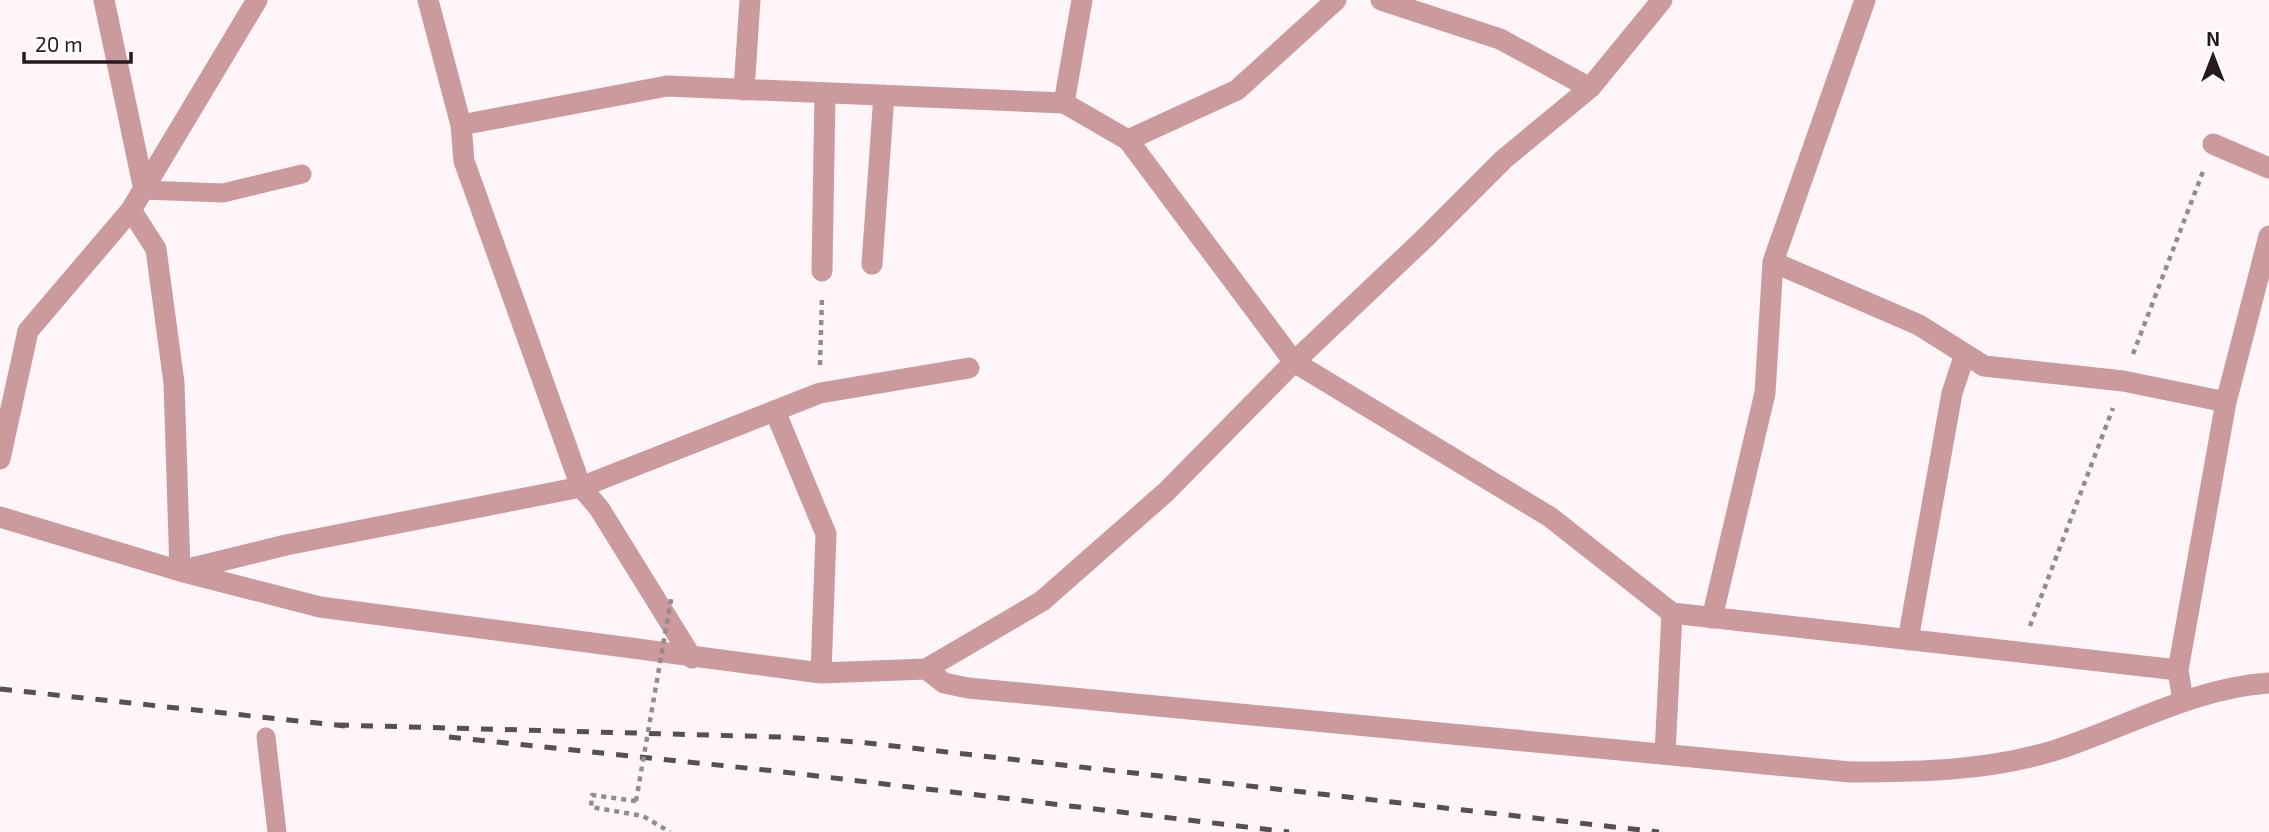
<svg xmlns="http://www.w3.org/2000/svg" width="2269" height="832" font-family="'Exo 2',sans-serif">
  <style>
    .lines { fill: none; stroke-linecap: round; stroke-linejoin: round }
    .path { stroke: #958b8f; stroke-width: 4.5; stroke-dasharray: 5 5; stroke-linecap: butt }
    .lane { stroke: #ca9a9c; stroke-width: 19 }
    .street { stroke: #ca9a9c; stroke-width: 21 }
    .rail { stroke: #5a4e52; stroke-width: 5; stroke-dasharray: 12 12; stroke-linecap: butt }
    .path-bridge { stroke: #958b8f; stroke-width: 4.5; stroke-dasharray: 5 5; stroke-linecap: butt }
  </style>
  <rect width="100%" height="100%" fill="#fdf5f8"/>
  <g class="lines">
    <!-- path -->
    <path class="path" d="M2133,354L2204,169
      M820,365L822,297
      M2030,626L2113,408
      M636,801L592,795L591,807L643,816L670,832"/>
    <!-- lane -->
    <path class="lane" d="M144,190L223,193L302,174
      M266,737L277,832"/>
    <!-- street -->
    <path class="street" d="M104,0L144,190
      M428,0L461,125L464,161L581,487L599,508L692,658
      M1381,0L1500,39L1590,88
      M744,90L750,0
      M1064,103L1082,0
      M461,125L667,86L1064,103L1128,140L1294,362L1550,517L1672,613L2178,670
      M1128,140L1237,90L1336,0
      M2213,144L2269,168
      M131,210L156,249L174,383L180,571L286,545L581,487L820,393L969,368
      M1773,262L1865,0
      M872,264L884,95
      M822,271L825,93
      M775,411L826,534L821,673
      M0,459L28,331L131,210L257,0
      M0,517L180,571L320,607L821,673L926,669L1042,601L1166,492L1294,362L1425,238L1504,159L1590,88L1662,0
      M1712,618L1765,393L1773,262L1919,325L1984,366L2123,381L2226,402
      M1908,640L1952,393L1965,354
      M926,669L944,683L968,688L1850,772C1920,772 1988,771 2056,750C2127,727 2193,688 2269,683
      M2183,701L2178,670L2226,402L2269,236
      M1665,754L1672,613"/>
    <!-- rail -->
    <path class="rail" d="M0,689L345,726
      M337,725L781,737L858,742L1659,832
      M449,737L775,771L1289,832"/>
    <!-- path-bridge -->
    <path class="path-bridge" d="M636,801L672,594"/>
  </g>
  <!-- north arrow -->
  <g transform="translate(2213 56)" stroke="#ffffff" stroke-width="5" paint-order="stroke">
  <path d="M0-5L12 26L0 18L-12 26Z" fill="#271a1f"/>
  <text y="-10" font-size="19" font-weight="bold" text-anchor="middle" fill="#271a1f">N</text>
  </g>
  <!-- scale -->
  <path d="M24 52v10h107v-10" fill="none" stroke="#271a1f" stroke-width="3.5"/>
  <text x="35" y="52" font-size="21" fill="#271a1f" stroke="#ffffff" stroke-width="5" paint-order="stroke">20 m</text>
</svg>
